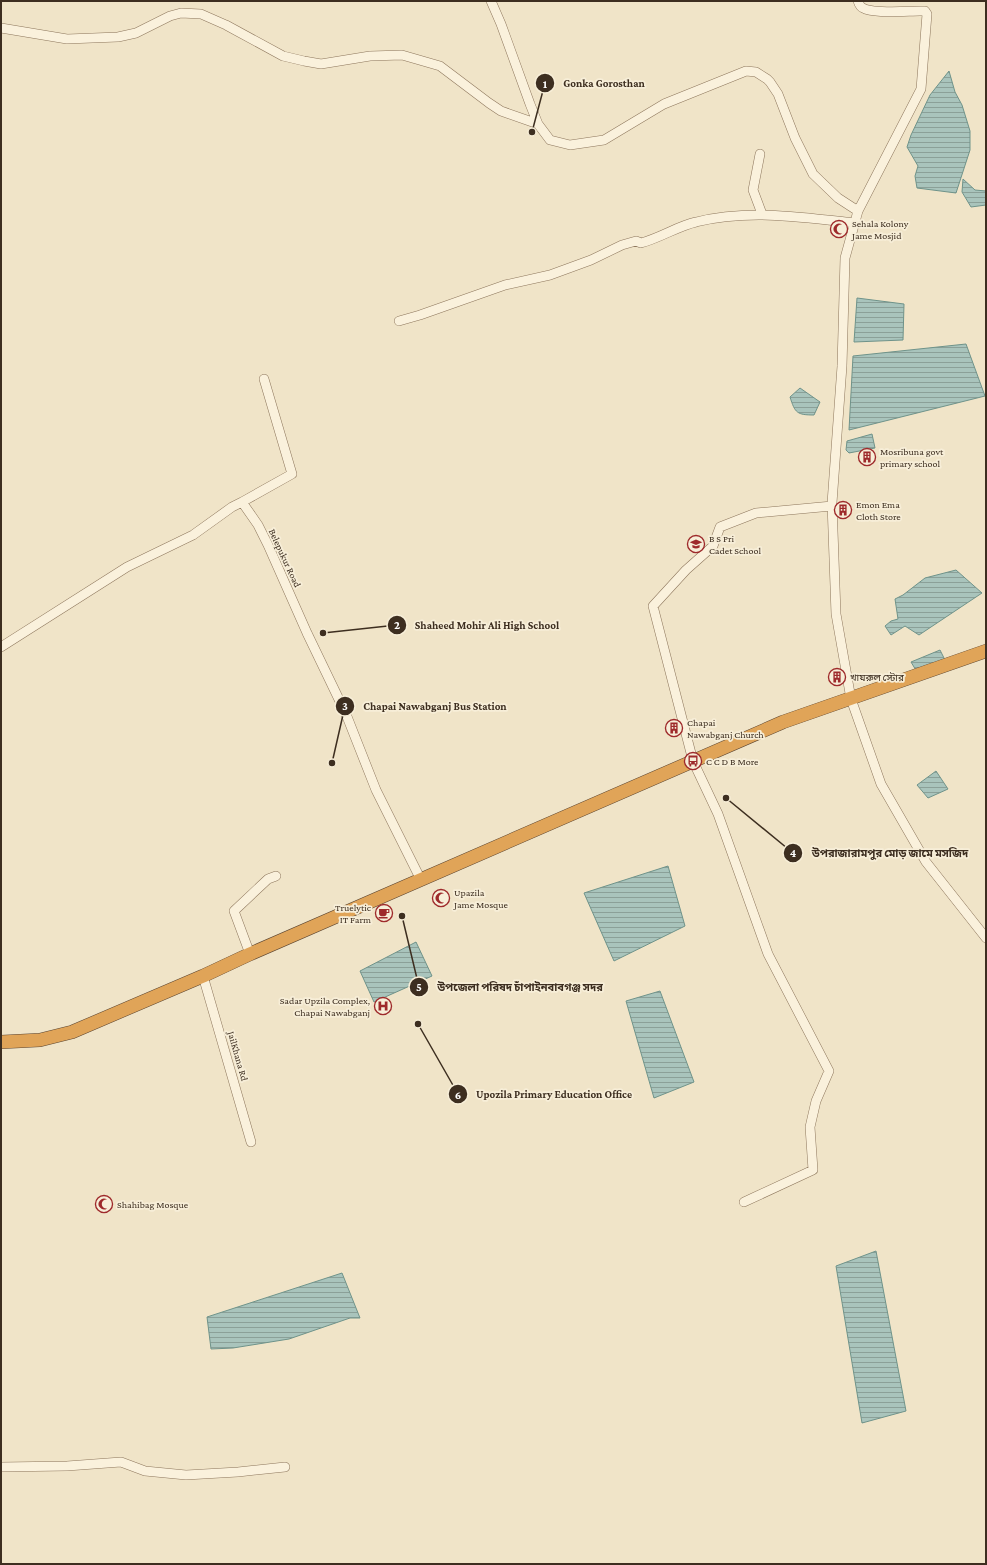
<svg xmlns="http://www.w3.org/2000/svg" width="987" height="1565" font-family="'Crimson Pro','Noto Sans Bengali',serif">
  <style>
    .water { fill: url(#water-rules); stroke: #6f938a }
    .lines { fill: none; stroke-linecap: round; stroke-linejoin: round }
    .minor-casing { stroke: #8d765c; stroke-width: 10 }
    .highway-casing { stroke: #5b4430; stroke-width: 14 }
    .minor { stroke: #faf1dc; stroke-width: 9 }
    .highway { stroke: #e0a458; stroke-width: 13 }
    .labels { text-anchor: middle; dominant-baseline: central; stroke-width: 3.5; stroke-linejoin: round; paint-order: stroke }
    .poi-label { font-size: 10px; fill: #3d2e20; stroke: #f7eed8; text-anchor: start }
    .street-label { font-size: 10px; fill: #3d2e20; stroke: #f7eed8 }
    .leader { fill: none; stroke: #3d2e20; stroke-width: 1.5 }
    .callout-dot { fill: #3d2e20; stroke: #f7eed8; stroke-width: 1.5 }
    .mark-label { font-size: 12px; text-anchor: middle; font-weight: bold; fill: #fff }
    .callout-label { font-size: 11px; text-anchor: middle; font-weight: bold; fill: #3d2e20; stroke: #f7eed8; stroke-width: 3.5; stroke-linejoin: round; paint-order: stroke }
  </style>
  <defs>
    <pattern id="water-rules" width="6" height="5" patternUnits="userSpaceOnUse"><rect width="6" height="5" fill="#a9c4bc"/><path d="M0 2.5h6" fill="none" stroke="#8ba098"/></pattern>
  </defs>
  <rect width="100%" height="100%" fill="#f0e4c8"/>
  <!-- water -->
  <path class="water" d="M949,71L955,92L962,105L970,131V150L956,193L917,188L915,176L918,166L907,147L911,135L930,95Z
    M963,179L975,190L986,191V205L971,207L962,192Z
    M857,298L904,304L903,340L854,342Z
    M966,344L985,396L849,430L853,356Z
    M800,388L820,402L814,415C797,415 795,413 790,397Z
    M872,434L875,448L849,453L846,450L847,441Z
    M956,570L982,593L919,635L905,626L891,635L885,626L891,621L898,619L895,599L903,595L925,578Z
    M940,650L945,660L917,672L911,662Z
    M936,771L948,789L928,798L917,785Z
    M668,866L685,926L614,961L584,893Z
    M416,942L432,976L374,1002L360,971Z
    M660,991L694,1082L654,1098L626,1001Z
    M876,1251L906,1411L862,1423L836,1266Z
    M342,1273L360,1318H350L289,1339L233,1348L211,1349L207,1317Z"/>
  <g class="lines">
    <!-- minor casing -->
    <g class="minor-casing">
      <path id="minor" d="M491,1L501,24L530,104L538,124L550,140L570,145L604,140L664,104L746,71L756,72L767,79L770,82L778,94L795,138L813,174L838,198L858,211
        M858,1C859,4 860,7 863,8C873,14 907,11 920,11H925L927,14L921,89L858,211L845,258L842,366L832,503L836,614L851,699L881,784L926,862L986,938
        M1,28L67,39L118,37L136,33L170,16L181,13L201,14L226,25L283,56L304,61L321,64L370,56L402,55L440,66L489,103L501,111L538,124
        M760,154L753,190L762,214
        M399,321L420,315L505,285L550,275L591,260L622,245L636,241L641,243C660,238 678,226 696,222C748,209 802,217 854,223
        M242,502L292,474L264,379
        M1,647L127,567L193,535L232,507L242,502L258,525L268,545L307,633L346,714L376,790L421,880
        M250,954L234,911L268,879L276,876
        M203,976L251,1142
        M744,1202L813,1170L810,1127L816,1101L829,1071L768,954L718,814L693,761L653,606L686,570L713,546L720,527L756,513L832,506
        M1,1467L67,1466L121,1462L145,1471L186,1475L238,1472L285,1467"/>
    </g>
    <!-- highway casing -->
    <g class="highway-casing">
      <path id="highway" d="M1,1042L40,1040L72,1032L203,976L250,954L783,722L986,651"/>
    </g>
    <!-- minor -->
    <use href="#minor" class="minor"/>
    <!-- highway -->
    <use href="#highway" class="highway"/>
  </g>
  <!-- icons -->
  <defs>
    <g id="mosque-ring" transform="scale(0.9)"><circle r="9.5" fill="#f7eed8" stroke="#9e2a2b" stroke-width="1.5"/><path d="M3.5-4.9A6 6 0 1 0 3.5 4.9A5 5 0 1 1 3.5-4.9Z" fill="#9e2a2b"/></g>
    <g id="building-ring" transform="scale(0.9)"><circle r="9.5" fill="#f7eed8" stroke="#9e2a2b" stroke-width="1.5"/><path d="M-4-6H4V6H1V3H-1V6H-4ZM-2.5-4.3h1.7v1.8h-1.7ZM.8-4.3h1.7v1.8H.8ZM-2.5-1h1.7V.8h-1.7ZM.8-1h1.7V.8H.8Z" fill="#9e2a2b"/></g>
    <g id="school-ring" transform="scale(0.9)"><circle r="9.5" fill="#f7eed8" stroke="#9e2a2b" stroke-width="1.5"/><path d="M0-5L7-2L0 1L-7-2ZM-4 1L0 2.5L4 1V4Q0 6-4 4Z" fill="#9e2a2b"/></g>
    <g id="bus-ring" transform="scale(0.9)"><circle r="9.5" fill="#f7eed8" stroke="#9e2a2b" stroke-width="1.5"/><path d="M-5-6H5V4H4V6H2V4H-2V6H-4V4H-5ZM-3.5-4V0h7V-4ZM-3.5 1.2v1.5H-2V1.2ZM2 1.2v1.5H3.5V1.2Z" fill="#9e2a2b"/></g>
    <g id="cafe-ring" transform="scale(0.9)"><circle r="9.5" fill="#f7eed8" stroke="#9e2a2b" stroke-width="1.5"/><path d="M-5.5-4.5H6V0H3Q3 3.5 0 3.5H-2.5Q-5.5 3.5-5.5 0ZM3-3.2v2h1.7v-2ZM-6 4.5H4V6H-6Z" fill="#9e2a2b"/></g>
    <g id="hospital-ring" transform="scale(0.9)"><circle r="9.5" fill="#f7eed8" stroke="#9e2a2b" stroke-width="1.5"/><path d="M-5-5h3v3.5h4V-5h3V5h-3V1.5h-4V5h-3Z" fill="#9e2a2b"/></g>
  </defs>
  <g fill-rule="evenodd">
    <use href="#mosque-ring" x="839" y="229"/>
    <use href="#building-ring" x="867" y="457"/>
    <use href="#building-ring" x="843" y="510"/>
    <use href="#school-ring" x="696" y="544"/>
    <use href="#building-ring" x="837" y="677"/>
    <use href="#building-ring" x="674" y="728"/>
    <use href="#bus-ring" x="693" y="761"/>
    <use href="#mosque-ring" x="441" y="898"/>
    <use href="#cafe-ring" x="384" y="913"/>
    <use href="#hospital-ring" x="383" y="1006"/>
    <use href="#mosque-ring" x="104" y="1204"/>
  </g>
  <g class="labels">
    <!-- poi labels -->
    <g class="poi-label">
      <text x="852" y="223">Sehala Kolony<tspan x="852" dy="12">Jame Mosjid</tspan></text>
      <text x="880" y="451">Mosribuna govt<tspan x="880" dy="12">primary school</tspan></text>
      <text x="856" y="504">Emon Ema<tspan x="856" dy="12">Cloth Store</tspan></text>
      <text x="709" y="538">B S Pri<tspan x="709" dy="12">Cadet School</tspan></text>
      <text x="850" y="677">খায়রুল স্টোর</text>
      <text x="687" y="722">Chapai<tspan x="687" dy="12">Nawabganj Church</tspan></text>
      <text x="706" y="761">C C D B More</text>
      <text x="454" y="892">Upazila<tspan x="454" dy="12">Jame Mosque</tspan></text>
      <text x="371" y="907" text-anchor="end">Truelytic<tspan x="371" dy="12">IT Farm</tspan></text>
      <text x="370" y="1000" text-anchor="end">Sadar Upzila Complex,<tspan x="370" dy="12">Chapai Nawabganj</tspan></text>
      <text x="117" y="1204">Shahibag Mosque</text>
    </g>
    <!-- street labels -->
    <g class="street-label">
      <text transform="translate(285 558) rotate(65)">Belepukur Road</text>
      <text transform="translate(238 1056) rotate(74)">JailKhana Rd</text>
    </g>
  </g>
  <!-- callouts -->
  <path class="leader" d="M532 132L545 83M323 633L397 625M332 763L345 706M726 798L793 853M402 916L419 987M418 1024L458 1094"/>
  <g class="callout-dot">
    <circle cx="532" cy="132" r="4"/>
    <circle cx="323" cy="633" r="4"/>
    <circle cx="332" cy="763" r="4"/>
    <circle cx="726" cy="798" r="4"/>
    <circle cx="402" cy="916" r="4"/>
    <circle cx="418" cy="1024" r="4"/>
    <circle cx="545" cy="83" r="10"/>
    <circle cx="397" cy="625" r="10"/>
    <circle cx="345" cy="706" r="10"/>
    <circle cx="793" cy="853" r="10"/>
    <circle cx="419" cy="987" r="10"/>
    <circle cx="458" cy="1094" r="10"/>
  </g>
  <g class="mark-label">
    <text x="545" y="88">1</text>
    <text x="397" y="629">2</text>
    <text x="345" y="710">3</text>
    <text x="793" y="857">4</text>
    <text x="419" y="991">5</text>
    <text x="458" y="1099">6</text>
  </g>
  <g class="callout-label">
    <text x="604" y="87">Gonka Gorosthan</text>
    <text x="487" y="629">Shaheed Mohir Ali High School</text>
    <text x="435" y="710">Chapai Nawabganj Bus Station</text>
    <text x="890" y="857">উপরাজারামপুর মোড় জামে মসজিদ</text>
    <text x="520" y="991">উপজেলা পরিষদ চাঁপাইনবাবগঞ্জ সদর</text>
    <text x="554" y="1098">Upozila Primary Education Office</text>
  </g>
  <!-- border -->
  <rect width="987" height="1565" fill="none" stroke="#3d2e20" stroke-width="4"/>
</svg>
